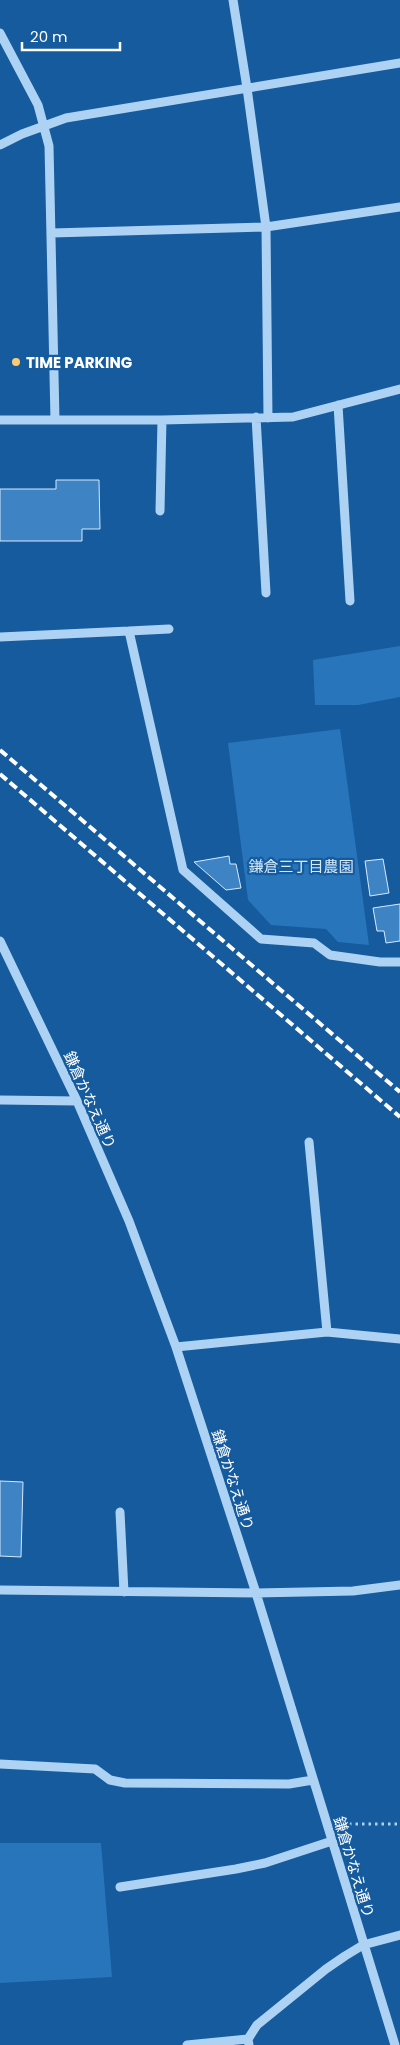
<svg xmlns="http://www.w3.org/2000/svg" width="400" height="2045" font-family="Poppins,'Noto Sans JP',sans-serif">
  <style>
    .green { fill: #2875bc }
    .building { fill: #3e84c5; stroke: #d5eafd }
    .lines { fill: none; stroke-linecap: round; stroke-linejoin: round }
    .path { stroke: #add2f3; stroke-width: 3; stroke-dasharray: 2.5 4; stroke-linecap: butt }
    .minor { stroke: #add2f3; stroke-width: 9 }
    .rail { stroke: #fff; stroke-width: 4; stroke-dasharray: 9 4; stroke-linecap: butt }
    .poi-dot { fill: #ffcb70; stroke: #155b9e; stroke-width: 2 }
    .labels { text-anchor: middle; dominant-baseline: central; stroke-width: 4.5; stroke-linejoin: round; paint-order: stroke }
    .poi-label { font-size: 15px; font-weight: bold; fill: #fff; stroke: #155b9e; text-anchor: start }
    .park-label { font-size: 15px; fill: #d5eafd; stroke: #155b9e }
    .street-label { font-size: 15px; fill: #fff; stroke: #155b9e }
  </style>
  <rect width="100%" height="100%" fill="#155b9e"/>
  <!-- green -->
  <path class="green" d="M400,646V697L358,705H315L313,660Z
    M340,729L369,945L338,942L326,929L271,925L248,900L228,743Z
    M101,1843L112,1977L0,1983V1843Z"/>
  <!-- building -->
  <path class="building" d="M56,480H99L100,529H82V541H0V489H56Z
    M229,856L230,864H236L241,888L226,890L194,862Z
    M383,859L389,893L370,896L365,861Z
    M400,904V941L386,943L384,931H377L373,908Z
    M0,1481L23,1482L21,1557L0,1556Z"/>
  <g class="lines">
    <!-- path -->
    <path class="path" d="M349,1824H400"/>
    <!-- minor -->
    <path class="minor" d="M233,0L247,88L266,227L268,418
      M0,33L38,105L49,146L55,420
      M0,145L22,134L66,118L400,63
      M52,233L266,227L400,207
      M338,405L350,601
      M256,417L266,593
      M0,420H162L293,417L400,389
      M160,511L162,420
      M129,631L169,629
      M0,637L129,631L183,870L261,939L314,943L330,955L380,962H400
      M0,941L77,1101L129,1221L176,1347L256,1593L395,2045
      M0,1100L77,1101
      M309,1142L327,1332
      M176,1347L327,1332L400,1339
      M120,1512L124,1592
      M0,1590L256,1593L353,1591L400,1585
      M0,1764L95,1769L110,1780L125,1783L289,1784L313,1780
      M120,1887L236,1869L265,1863L332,1841
      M187,2045L248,2039
      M249,2045L248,2039L257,2025L326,1969L345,1956L363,1945L400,1935"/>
    <!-- rail -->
    <path class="rail" d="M0,750L400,1092
      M0,774L400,1117"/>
  </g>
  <!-- markers -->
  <circle class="poi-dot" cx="16" cy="362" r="5"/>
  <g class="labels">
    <!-- poi labels -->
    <g class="poi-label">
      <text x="26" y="362">TIME PARKING</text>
    </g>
    <!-- park labels -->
    <g class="park-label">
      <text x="301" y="866">鎌倉三丁目農園</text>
    </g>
    <!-- street labels -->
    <g class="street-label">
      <text transform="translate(90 1100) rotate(66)">鎌倉かなえ通り</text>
      <text transform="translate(233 1480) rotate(72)">鎌倉かなえ通り</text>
      <text transform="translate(354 1867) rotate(73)">鎌倉かなえ通り</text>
    </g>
  </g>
  <!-- scale -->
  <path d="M22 42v8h98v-8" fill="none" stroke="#ffffff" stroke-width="2.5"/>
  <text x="30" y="42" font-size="15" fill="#ffffff" stroke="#155b9e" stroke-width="4" paint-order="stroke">20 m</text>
</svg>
